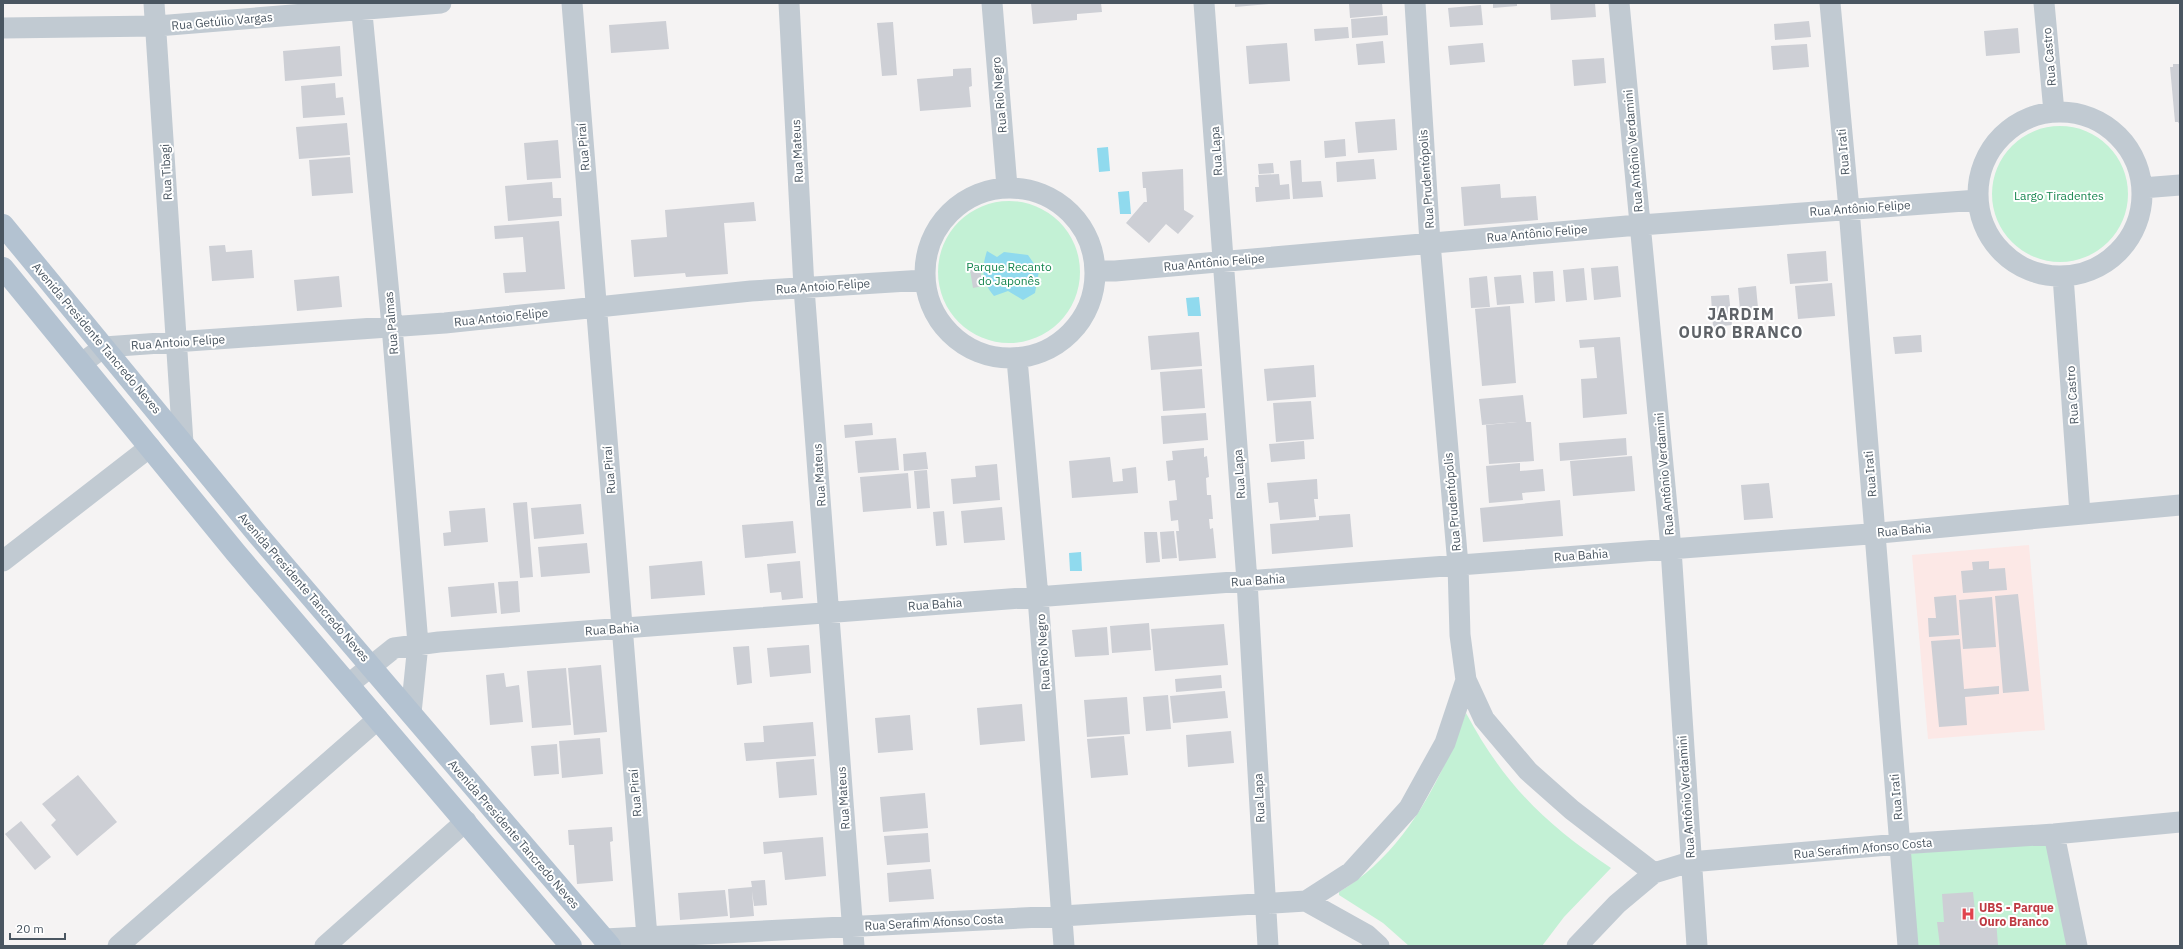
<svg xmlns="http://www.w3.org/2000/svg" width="2183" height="949" font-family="'IBM Plex Sans',sans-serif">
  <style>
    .medical { fill: #fce8e6 }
    .green { fill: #c3f1d5 }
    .water { fill: #90daee }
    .building { fill: #cdcfd5 }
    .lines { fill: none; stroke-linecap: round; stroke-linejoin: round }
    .minor { stroke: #c1cad2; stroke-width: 21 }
    .major { stroke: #b3c2d1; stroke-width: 22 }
    .labels { text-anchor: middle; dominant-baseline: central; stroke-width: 4; stroke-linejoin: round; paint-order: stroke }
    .street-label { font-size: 12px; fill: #4a5661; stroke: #fff }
    .park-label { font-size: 12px; fill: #17864f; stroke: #fff }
    .health-label { font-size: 12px; font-weight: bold; fill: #be3a42; stroke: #fff; text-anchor: start }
    .district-label { font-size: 16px; font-weight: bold; letter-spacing: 1px; fill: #5f6368; stroke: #fff }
  </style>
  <rect width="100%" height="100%" fill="#f5f3f3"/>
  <!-- medical -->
  <path class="medical" d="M2029,545L2045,730L1928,739L1912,555Z"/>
  <!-- green -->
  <path class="green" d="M1992 194a68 68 0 1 1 136 0a68 68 0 1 1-136 0Z
    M938 272a71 71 0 1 1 142 0a71 71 0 1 1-142 0Z
    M1466,713C1504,784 1545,824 1611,868L1564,917L1542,946H1409L1383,923L1339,895V892C1405,853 1440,782 1466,713Z
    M2047,843L2071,946H1911L1904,854Z"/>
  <!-- water -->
  <path class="water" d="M1108,147L1110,171L1099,172L1097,148Z
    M1129,191L1131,214H1120L1118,192Z
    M987,251L997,257L1004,252L1028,255L1039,271L1035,293L1023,300L1008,291L994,296C982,282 981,269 987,251Z
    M1199,297L1201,316H1188L1186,298Z
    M1081,552L1082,571H1070L1069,553Z"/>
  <!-- building -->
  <path class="building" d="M1031,3H1101L1102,12L1077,14V20L1033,24Z
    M1235,3H1269V4L1235,7Z
    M1349,3H1382L1383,15L1350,18Z
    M1493,3H1517V6L1493,8Z
    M1550,3H1595L1596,17L1551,20Z
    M1481,5L1483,25L1450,27L1448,8Z
    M1387,16L1388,35L1352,38L1351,19Z
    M666,21L669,49L611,53L609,25Z
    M1809,21L1811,37L1775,40L1774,24Z
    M893,22L897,75L882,76L877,23Z
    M1348,27L1349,38L1315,41L1314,29Z
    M2018,28L2020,53L1986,56L1984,31Z
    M1383,41L1385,63L1358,65L1356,44Z
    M1287,43L1290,81L1249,84L1246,46Z
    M1483,43L1485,62L1450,65L1448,46Z
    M1807,44L1809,67L1773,70L1771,46Z
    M340,46L342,76L285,81L283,51Z
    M1604,58L1606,83L1574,86L1572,60Z
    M2173,64H2180V125L2178,122H2175L2170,67H2173Z
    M971,68L972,86L969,87L971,107L920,111L917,79L953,76V69Z
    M335,83L336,98L343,97L345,115L303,118L301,86Z
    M1395,119L1397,150L1358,153L1355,122Z
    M347,123L350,155L299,159L296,127Z
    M1345,139L1346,156L1325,158L1324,141Z
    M558,140L561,178L527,180L524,143Z
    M350,157L353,193L312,196L309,160Z
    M1374,159L1376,179L1337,182L1336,162Z
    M1301,160L1302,182L1321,181L1323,197L1293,199L1290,161Z
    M1273,163L1274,173L1259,174L1258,164Z
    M1183,169L1184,210L1194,216L1178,234L1166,224L1149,243L1126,223L1144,202H1147L1146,188H1143L1142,172Z
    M1279,174L1280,185L1289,184L1290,199L1256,202L1255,187H1259L1258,175Z
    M552,182L553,198H561L562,216L508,221L505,186Z
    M1500,184L1501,198L1536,196L1538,220L1464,226L1461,187Z
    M754,202L756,221L724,223L728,274L686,277L685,273L634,277L631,240L667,237L665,210Z
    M559,221L565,289L505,293L503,273L526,272L523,237L495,239L494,226Z
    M225,245L226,252L252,250L254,278L212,281L209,246Z
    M1826,251L1828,281L1790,284L1787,254Z
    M1618,266L1621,297L1594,300L1591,268Z
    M980,268L983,286L973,288L970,270Z
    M1584,268L1587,300L1566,302L1563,270Z
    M1553,271L1555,301L1535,303L1533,272Z
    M1521,275L1524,303L1497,305L1494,277Z
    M339,276L342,307L297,311L294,280Z
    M1487,276L1490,307L1471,308L1469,278Z
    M1832,283L1835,316L1798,319L1795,286Z
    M1756,286L1759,319L1741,321L1738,288Z
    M1729,295L1732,325L1713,327L1711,296Z
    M1510,306L1516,383L1482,386L1475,309Z
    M1199,332L1202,366L1151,370L1148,336Z
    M1921,335L1922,352L1895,354L1893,337Z
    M1620,337L1627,414L1583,418L1581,379L1597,378L1594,347L1580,348L1579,340Z
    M1314,365L1316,397L1267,401L1264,369Z
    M1202,369L1205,408L1163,411L1160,372Z
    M1523,395L1526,422H1531L1534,461L1489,464L1486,425L1517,422L1482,425L1479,399Z
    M1311,401L1314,439L1276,442L1273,403Z
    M1206,413L1208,440L1163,444L1161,416Z
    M872,423L873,435L845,438L844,425Z
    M896,438L899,470L858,473L855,441Z
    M1626,438L1627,455L1560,461L1559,443Z
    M1304,441L1305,459L1271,462L1269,444Z
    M1204,448V457L1207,456L1209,477L1206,478L1207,495H1211L1213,519H1209L1210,529L1213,528L1216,558L1179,561L1176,531H1179L1178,520L1171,521L1169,501L1177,500L1175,480L1168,481L1166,461L1173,460L1172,451Z
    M926,452L928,469L904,471L903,454Z
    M1632,456L1635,491L1573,496L1570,461Z
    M1110,457L1113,482L1123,481L1122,469L1136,467L1138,493L1072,498L1069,461Z
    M1520,463V471L1543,469L1545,491L1522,493L1523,500L1489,503L1486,466Z
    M997,464L1000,500L953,504L951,479L976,477L975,466Z
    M927,470L930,508L917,509L914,471Z
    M908,473L911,508L863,512L860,477Z
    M1317,479L1318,499H1314L1316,517L1280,520L1278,502L1269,503L1267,483Z
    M1769,483L1773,518L1744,520L1741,485Z
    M1560,500L1563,536L1483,542L1480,508Z
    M527,502L533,577L520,578L513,503Z
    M581,504L584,534L534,539L531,508Z
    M1002,507L1005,540L964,543L961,511Z
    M485,508L488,542L444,546L443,533L451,532L449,511Z
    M944,511L947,545L936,546L933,512Z
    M1350,514L1353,547L1272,554L1270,524L1319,520V516Z
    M793,521L796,553L745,558L742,525Z
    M1174,531L1177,558L1162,559L1160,532Z
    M1144,532H1157L1160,562L1146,563Z
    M587,543L590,573L541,577L538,547Z
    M702,561L705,595L651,599L649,566Z
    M800,561L803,598L782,600L781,592L770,593L767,564Z
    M1989,561V569L2005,568L2007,590L1963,593L1961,571L1973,570L1972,562Z
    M518,581L520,612L501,614L498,582Z
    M494,583L497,613L451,617L448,587Z
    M2018,594L2029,691L2003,693L1995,596Z
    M1956,595L1959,635L1929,637L1928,618H1936L1934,597Z
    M1992,597L1996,647L1963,649L1959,600Z
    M1149,623L1151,650L1112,653L1110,626Z
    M1224,624L1228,665L1155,671L1151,629Z
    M1107,627L1109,655L1075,657L1072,630Z
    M1960,639L1964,689L1999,686V694L1965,697L1967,725L1939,727L1931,641Z
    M809,645L811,673L770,677L767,648Z
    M749,646L752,683L737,685L733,647Z
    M601,665L607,732L574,735L568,668Z
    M566,668L571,725L532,728L527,671Z
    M504,673L506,687L519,685L523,722L490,725L486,675Z
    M1221,675L1222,688L1176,692L1175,679Z
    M1225,691L1228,718L1173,723L1170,696Z
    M1168,695L1171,729L1146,731L1143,697Z
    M1127,697L1130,734L1087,737L1084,700Z
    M1022,704L1025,741L980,745L977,708Z
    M910,715L913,750L878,753L875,718Z
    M813,722L816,756L746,761L744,743L764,742L763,726Z
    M1231,731L1234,763L1188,767L1186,735Z
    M1124,736L1128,775L1091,778L1087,739Z
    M600,738L603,774L562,778L559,741Z
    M557,744L559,774L534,776L531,746Z
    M814,759L817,795L779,798L776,762Z
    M78,775L117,822L77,856L51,825L56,820L42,804Z
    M925,793L928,828L883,832L880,797Z
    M21,821L51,857L35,870L5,834Z
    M612,827L613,841L610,842L613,881L577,884L574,845H569L568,830Z
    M928,833L930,862L887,865L884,836Z
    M823,837L826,876L785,880L782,852L764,854L763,842Z
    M931,869L934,899L889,902L887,873Z
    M765,880L767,905L754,906L752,891L754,916L730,918L728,889L752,887L751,881Z
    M725,890L728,916L680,920L678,893Z
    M1973,892L1976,921L1996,920L1998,945L1940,946L1937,922H1944L1942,894Z"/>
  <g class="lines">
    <!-- minor -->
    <path class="minor" d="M154,3L183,443
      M361,3L392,326L418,644L411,713
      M572,3L647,937
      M789,3L804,288L854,946
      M992,3L1007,187
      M1204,3L1247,581L1268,946
      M1619,3L1671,549L1697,946
      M1830,3L1849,209L1908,946
      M2044,3L2054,112
      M3,28L157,26L441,3
      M1978 194a82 82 0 1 1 164 0a82 82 0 1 1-164 0Z
      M925 273a85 85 0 1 1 170 0a85 85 0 1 1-170 0Z
      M2142,188L2180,185
      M1096,271H1115L1627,226L1978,200
      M2063,276L2080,514
      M1017,359L1038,597L1064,946
      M82,363L104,347L445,323L751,291L924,280
      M3,561L150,447
      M1466,680L1484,719L1528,771L1572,810L1654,873
      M349,684L394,648L439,642L1869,534L2180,505
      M2054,834L2077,946
      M1306,901L1367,935L1379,946
      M604,939L1062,916L1306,901L1351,872L1409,808L1445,743L1466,680L1460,635L1458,565L1430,243L1415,3
      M118,946L378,719
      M325,946L466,821
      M1577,946L1617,904L1654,873L1690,862L1900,844L2054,834L2180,822"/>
    <!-- major -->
    <path class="major" d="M3,225L258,535L610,946
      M3,268L236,553L571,946"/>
  </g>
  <!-- icons -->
  <defs>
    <g id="hospital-bare" transform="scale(1.08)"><path d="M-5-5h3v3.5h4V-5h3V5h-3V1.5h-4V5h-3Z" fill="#e0444e" stroke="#fff" stroke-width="2.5" paint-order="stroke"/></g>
  </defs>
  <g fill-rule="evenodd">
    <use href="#hospital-bare" x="1968" y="914"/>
  </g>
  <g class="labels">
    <!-- street labels -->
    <g class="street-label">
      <text transform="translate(222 21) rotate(-5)">Rua Getúlio Vargas</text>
      <text transform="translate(2049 57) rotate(-95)">Rua Castro</text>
      <text transform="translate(999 95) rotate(-95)">Rua Rio Negro</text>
      <text transform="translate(583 147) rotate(-95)">Rua Piraí</text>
      <text transform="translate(797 151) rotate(-93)">Rua Mateus</text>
      <text transform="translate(1216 151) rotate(-94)">Rua Lapa</text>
      <text transform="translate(1633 151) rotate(-95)">Rua Antônio Verdamini</text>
      <text transform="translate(1843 152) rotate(-95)">Rua Irati</text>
      <text transform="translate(166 172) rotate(-93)">Rua Tibagi</text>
      <text transform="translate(1426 179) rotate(-94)">Rua Prudentópolis</text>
      <text transform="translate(1860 208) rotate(-4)">Rua Antônio Felipe</text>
      <text transform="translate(1537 233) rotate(-5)">Rua Antônio Felipe</text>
      <text transform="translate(1214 262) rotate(-5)">Rua Antônio Felipe</text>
      <text transform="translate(823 286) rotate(-4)">Rua Antoio Felipe</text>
      <text transform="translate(501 317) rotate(-6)">Rua Antoio Felipe</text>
      <text transform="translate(391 323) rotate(-95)">Rua Palmas</text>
      <text transform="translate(97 338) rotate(50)">Avenida Presidente Tancredo Neves</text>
      <text transform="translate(178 342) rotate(-4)">Rua Antoio Felipe</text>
      <text transform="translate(2072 395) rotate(-94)">Rua Castro</text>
      <text transform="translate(609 470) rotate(-95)">Rua Piraí</text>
      <text transform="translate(1239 474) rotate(-94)">Rua Lapa</text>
      <text transform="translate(1664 474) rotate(-95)">Rua Antônio Verdamini</text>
      <text transform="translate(1870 474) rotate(-95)">Rua Irati</text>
      <text transform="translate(819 475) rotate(-94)">Rua Mateus</text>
      <text transform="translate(1452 502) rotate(-95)">Rua Prudentópolis</text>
      <text transform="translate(1904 530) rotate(-5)">Rua Bahia</text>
      <text transform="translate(1581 555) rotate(-4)">Rua Bahia</text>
      <text transform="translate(1258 580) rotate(-4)">Rua Bahia</text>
      <text transform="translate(304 587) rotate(49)">Avenida Presidente Tancredo Neves</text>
      <text transform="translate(935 604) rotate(-4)">Rua Bahia</text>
      <text transform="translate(612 629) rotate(-4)">Rua Bahia</text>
      <text transform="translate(1043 652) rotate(-94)">Rua Rio Negro</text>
      <text transform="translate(635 793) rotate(-95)">Rua Piraí</text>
      <text transform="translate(1686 797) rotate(-94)">Rua Antônio Verdamini</text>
      <text transform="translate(1896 797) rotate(-95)">Rua Irati</text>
      <text transform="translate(843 798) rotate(-94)">Rua Mateus</text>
      <text transform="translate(1259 798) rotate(-93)">Rua Lapa</text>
      <text transform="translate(514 834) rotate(49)">Avenida Presidente Tancredo Neves</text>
      <text transform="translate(1863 848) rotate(-5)">Rua Serafim Afonso Costa</text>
      <text transform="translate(934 922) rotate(-3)">Rua Serafim Afonso Costa</text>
    </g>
    <!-- park labels -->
    <g class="park-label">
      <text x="2059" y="195">Largo Tiradentes</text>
      <text x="1009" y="266">Parque Recanto<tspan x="1009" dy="14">do Japonês</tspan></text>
    </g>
    <!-- health labels -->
    <g class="health-label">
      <text x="1979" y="907">UBS - Parque<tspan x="1979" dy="14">Ouro Branco</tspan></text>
    </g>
    <!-- district labels -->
    <g class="district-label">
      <text x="1741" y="314">JARDIM<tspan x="1741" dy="18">OURO BRANCO</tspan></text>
    </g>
  </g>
  <!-- border -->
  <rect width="2183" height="949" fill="none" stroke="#4a5661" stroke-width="8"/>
  <!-- scale -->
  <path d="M10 933v6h55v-6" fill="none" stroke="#4a5661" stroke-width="2"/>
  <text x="16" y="933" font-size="12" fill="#4a5661" stroke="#ffffff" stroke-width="3" paint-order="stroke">20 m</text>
</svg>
